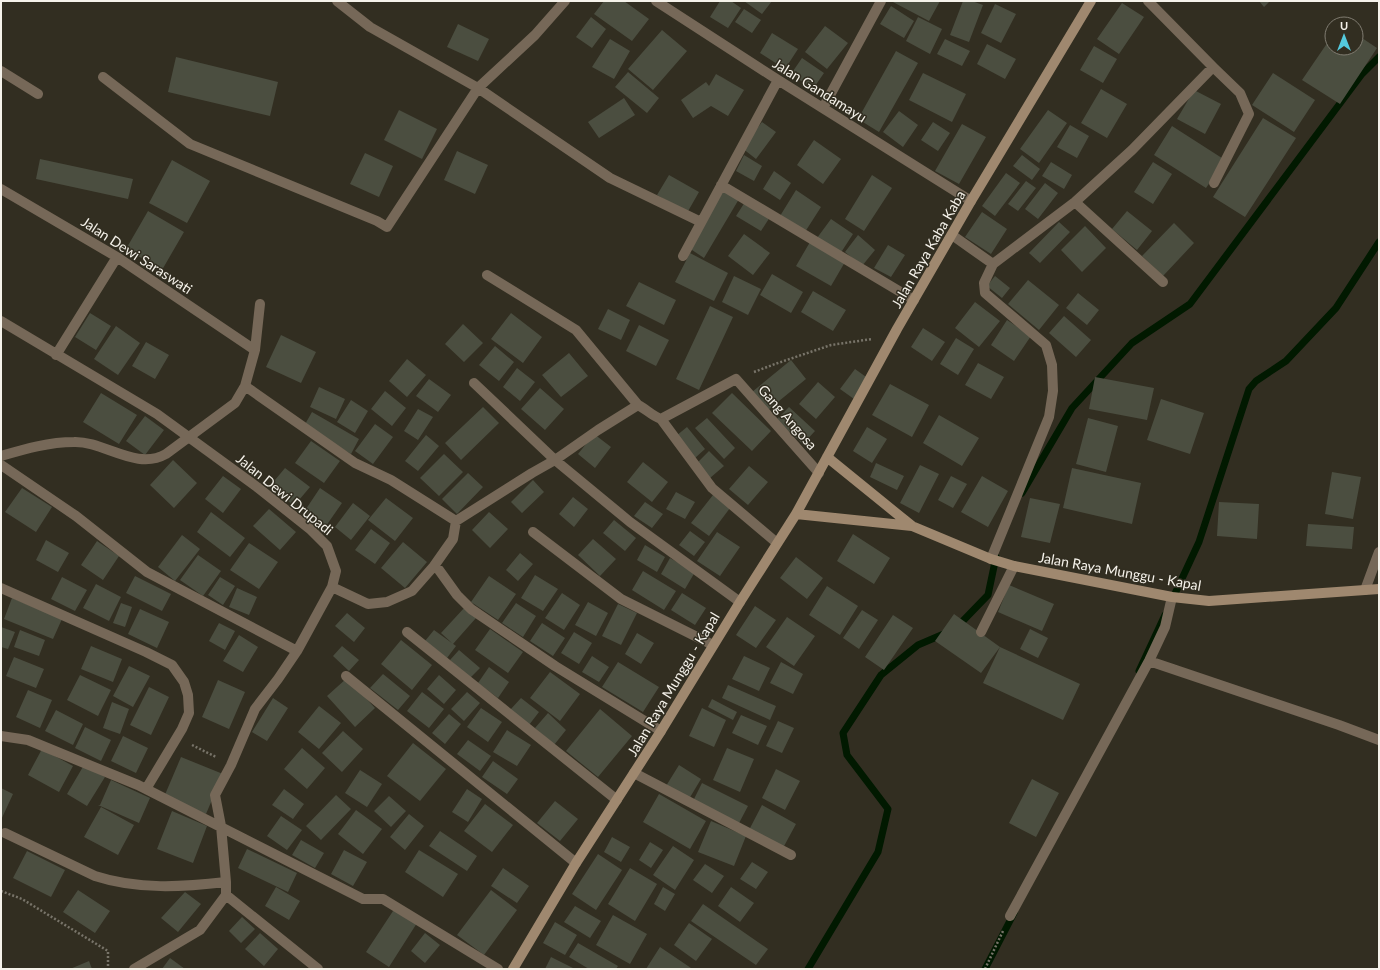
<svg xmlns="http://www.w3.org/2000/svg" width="1380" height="970" font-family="Lato,sans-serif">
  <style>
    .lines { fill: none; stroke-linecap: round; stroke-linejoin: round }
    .stream { stroke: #011900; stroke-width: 7 }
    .building { fill: #4b4e40 }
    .path { stroke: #787469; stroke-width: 2.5; stroke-dasharray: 2 2; stroke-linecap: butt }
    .street { stroke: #766858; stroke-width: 10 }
    .secondary { stroke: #9f886f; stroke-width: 10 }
    .labels { text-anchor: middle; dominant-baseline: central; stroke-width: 3; stroke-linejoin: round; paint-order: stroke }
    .street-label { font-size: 14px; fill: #f5f2ea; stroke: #322e21 }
  </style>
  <rect width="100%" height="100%" fill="#322e21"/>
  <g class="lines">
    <!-- stream -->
    <path class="stream" d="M1022,493L1072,408L1132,343L1190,304L1362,74L1379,57
      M1172,600L1199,542L1249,389L1256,381L1286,361L1336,308L1379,242
      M957,627L988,595L996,557
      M1139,671L1165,615
      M808,969L878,852L888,809L847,755L843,733L881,675L918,645L946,633
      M985,969L1014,913"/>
  </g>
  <!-- building -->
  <path class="building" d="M604,1H624L649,19L632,41L594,14Z
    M720,1H731L741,8L728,28L710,17Z
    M744,1H772L762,14Z
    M891,1H940L929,21Z
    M963,1H972L983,5L969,42L950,35Z
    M1259,1H1270L1264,7Z
    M1122,3L1144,17L1119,54L1097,39Z
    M995,4L1016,14L1001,43L981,33Z
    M891,6L914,21L904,38L880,24Z
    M744,9L761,20L752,33L735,22Z
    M591,17L606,29L592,48L576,37Z
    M918,17L942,29L930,54L906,41Z
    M458,24L489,39L478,61L447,47Z
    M825,26L848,43L827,69L805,52Z
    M662,30L687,51L653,90L628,69Z
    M772,33L798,49L785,69L760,53Z
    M1356,34L1377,48L1340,104L1302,80L1332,36V48H1356Z
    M610,39L630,51L614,79L592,67Z
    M945,39L970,51L962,66L937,54Z
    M987,44L1016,59L1005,79L977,64Z
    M1094,46L1117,59L1103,83L1080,70Z
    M896,51L918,63L879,132L858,119Z
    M176,57L278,82L270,116L168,92Z
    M802,58L824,73L813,89L791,74Z
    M628,72L659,98L647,113L615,87Z
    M923,73L966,94L952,122L909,100Z
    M1273,73L1315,100L1294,132L1252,105Z
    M716,74L744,90L728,116L711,106L693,118L681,100L706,82L709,86Z
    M1101,89L1127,104L1107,138L1081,123Z
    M1194,90L1221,104L1205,134L1177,119Z
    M624,98L635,115L599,138L588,122Z
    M399,110L437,129L422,159L384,140Z
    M1048,110L1067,123L1039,163L1020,149Z
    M899,111L918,125L903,147L883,132Z
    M1263,118L1296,138L1245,217L1213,197Z
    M762,122L776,132L756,159L742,148Z
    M933,122L950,133L938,151L921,140Z
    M962,124L986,137L959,184L935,171Z
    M1070,125L1089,136L1077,158L1057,147Z
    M1172,126L1225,160L1206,188L1154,155Z
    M814,140L841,159L823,184L797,165Z
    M457,151L488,165L475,194L444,180Z
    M365,153L393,166L379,197L350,184Z
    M744,155L762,166L754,181L736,171Z
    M1022,155L1040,169L1032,180L1013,166Z
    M40,159L133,179L128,199L36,179Z
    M172,160L210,181L187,223L149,203Z
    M1051,162L1072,175L1064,189L1042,176Z
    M1153,162L1172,174L1153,204L1134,192Z
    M774,171L791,183L780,200L763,189Z
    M1006,173L1020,183L995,216L982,206Z
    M669,175L699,192L687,213L657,195Z
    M872,175L892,188L864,231L845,219Z
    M1026,181L1036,188L1018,211L1008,204Z
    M1045,183L1058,193L1038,219L1025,209Z
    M724,190L739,199L704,258L689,248Z
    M796,190L821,207L805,232L780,216Z
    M745,202L770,217L761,231L736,216Z
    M148,211L184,232L162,270L126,249Z
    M1127,211L1152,231L1137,250L1112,229Z
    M982,212L1007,229L991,254L965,237Z
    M831,219L853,234L840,254L817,238Z
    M1059,222L1070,232L1040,263L1029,253Z
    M1174,223L1194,243L1163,276L1142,256Z
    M1085,226L1106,248L1082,272L1061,250Z
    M744,234L770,253L753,275L728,256Z
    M858,235L875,250L862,266L845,252Z
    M810,242L845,262L831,286L796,266Z
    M888,245L905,255L891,277L874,268Z
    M690,253L728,273L714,301L675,282Z
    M772,274L803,292L791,313L760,295Z
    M734,276L761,289L748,315L722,302Z
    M995,276L1010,288L1002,298L987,286Z
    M1028,280L1059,305L1039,330L1008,304Z
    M639,282L676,300L664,325L626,306Z
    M813,291L846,310L833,331L801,312Z
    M1078,293L1099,310L1087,325L1066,308Z
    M975,302L1000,321L979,347L955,328Z
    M710,306L733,317L699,390L676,379Z
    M608,309L630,320L621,340L598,329Z
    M90,313L111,326L96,350L75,337Z
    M511,313L542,337L523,363L491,339Z
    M1064,316L1091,340L1076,357L1049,333Z
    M1007,320L1031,336L1014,361L991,345Z
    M463,324L483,343L464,362L445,344Z
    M639,325L669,340L656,366L626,351Z
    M116,326L140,343L118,375L94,359Z
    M923,328L945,342L932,361L911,347Z
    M281,335L316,352L301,383L266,367Z
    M956,338L974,349L958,375L940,364Z
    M146,342L169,355L155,379L132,366Z
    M495,346L514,362L499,381L479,365Z
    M569,353L588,376L561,397L542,375Z
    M407,359L426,375L407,397L389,381Z
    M791,360L806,379L768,410L752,392Z
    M978,363L1004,377L991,399L965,385Z
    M517,368L535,382L520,401L503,387Z
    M855,369L869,379L854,399L840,389Z
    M1095,377L1154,388L1147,420L1089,409Z
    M429,379L451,395L438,412L416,396Z
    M818,382L835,397L816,419L799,404Z
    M890,384L929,405L912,437L872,415Z
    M319,387L345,399L336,419L310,407Z
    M540,388L564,409L545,430L521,409Z
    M385,391L406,408L392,426L371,409Z
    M101,393L137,415L119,444L83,422Z
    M732,393L771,431L752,451L712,413Z
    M1161,399L1204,413L1190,454L1147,440Z
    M351,400L368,411L355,433L337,422Z
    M483,407L499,423L461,460L445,443Z
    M789,407L815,431L803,444L776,420Z
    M418,409L433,417L418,440L404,431Z
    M312,412L359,439L351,454L304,426Z
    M939,415L979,438L962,466L923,443Z
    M145,416L164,430L145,455L126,441Z
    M707,418L735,448L724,459L695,428Z
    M1088,418L1118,426L1106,472L1076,464Z
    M375,424L393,437L373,464L355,451Z
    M687,427L705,449L695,458L676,436Z
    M867,427L887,439L872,463L853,451Z
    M594,434L611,447L595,468L578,454Z
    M426,435L439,446L418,471L405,461Z
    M311,441L340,461L324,483L295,463Z
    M709,451L724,466L710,478L696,464Z
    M444,454L463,472L439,496L420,478Z
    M173,460L197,483L174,508L150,485Z
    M643,462L668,482L652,502L627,482Z
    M876,463L904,476L897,490L870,477Z
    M920,465L939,474L919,513L900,503Z
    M749,466L768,482L748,505L729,489Z
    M285,468L310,487L294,506L270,486Z
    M1072,468L1141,483L1132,524L1063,508Z
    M1332,472L1361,477L1353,519L1325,514Z
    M468,473L483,487L457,514L442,499Z
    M223,476L241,489L223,513L205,499Z
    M951,476L967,484L953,508L938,500Z
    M982,476L1008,491L988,527L961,512Z
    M533,480L544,492L522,513L511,502Z
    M22,488L52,507L36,532L5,512Z
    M320,488L342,503L326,526L304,512Z
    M676,492L695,502L685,519L666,509Z
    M713,495L730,508L709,536L691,523Z
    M573,497L588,509L574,527L559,514Z
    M386,498L413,518L395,541L368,520Z
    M1030,498L1060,504L1050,543L1021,537Z
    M645,502L663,514L652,528L634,516Z
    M1219,502L1259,504L1257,539L1217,536Z
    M353,503L370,516L351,540L335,527Z
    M269,509L296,532L280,550L253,526Z
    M211,512L245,538L230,557L197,532Z
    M489,512L508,529L490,548L472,530Z
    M614,520L636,538L625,551L603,533Z
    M1308,524L1354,527L1352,549L1306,546Z
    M371,529L390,543L375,564L355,550Z
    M690,531L705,542L694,556L679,545Z
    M717,532L740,547L720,576L697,561Z
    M853,534L890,558L874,584L837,561Z
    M182,535L200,549L175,581L158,567Z
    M593,539L616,559L600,576L578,555Z
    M46,540L69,553L58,572L36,560Z
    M97,541L119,556L103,580L81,565Z
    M403,542L427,562L405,588L381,568Z
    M249,543L278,562L259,589L230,570Z
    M645,545L665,557L657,572L637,560Z
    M520,553L533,564L518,581L506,570Z
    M198,555L221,571L203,596L180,580Z
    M796,557L823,578L807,599L780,578Z
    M670,558L695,572L685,589L661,574Z
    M643,571L676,591L664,610L632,590Z
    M535,575L558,589L543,611L521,598Z
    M135,576L171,594L162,611L126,593Z
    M489,576L516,594L498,620L471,602Z
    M62,577L87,590L75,611L51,599Z
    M220,577L235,586L223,605L208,595Z
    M96,584L121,597L109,621L83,608Z
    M1009,585L1054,604L1042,631L998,612Z
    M827,586L858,606L840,635L809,615Z
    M237,588L257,597L249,615L229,607Z
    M562,593L580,605L564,630L545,618Z
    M682,593L706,608L695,625L671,610Z
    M12,598L62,619L53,639L4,619Z
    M588,602L608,613L596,636L575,625Z
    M121,603L132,607L125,627L113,623Z
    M516,603L536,616L523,637L502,623Z
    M618,604L637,613L621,645L602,636Z
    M755,606L776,620L756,648L736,635Z
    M465,607L476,618L453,644L441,633Z
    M140,609L169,622L157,648L128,634Z
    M862,610L878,620L859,649L843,638Z
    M347,613L365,628L354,642L335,626Z
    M954,614L1000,647L1080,684L1063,720L983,683L1000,647L981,673L935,641Z
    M893,615L913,628L884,670L865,657Z
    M787,617L815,636L794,666L766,647Z
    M219,623L235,631L225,650L209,641Z
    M542,623L565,638L553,656L530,641Z
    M1,627L15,632L8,649L1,647Z
    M490,629L523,652L508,673L475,650Z
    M1030,629L1048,638L1038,658L1020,649Z
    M20,630L45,640L39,656L14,647Z
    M434,630L456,646L447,658L425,641Z
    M574,632L592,643L579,664L561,653Z
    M637,633L654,643L641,664L625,654Z
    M239,635L258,647L243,672L223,661Z
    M401,640L432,665L412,690L381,664Z
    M91,646L122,659L113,682L81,669Z
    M342,646L359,660L349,671L333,656Z
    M459,650L480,668L470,678L450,660Z
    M592,656L609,667L599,682L582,672Z
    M744,656L770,668L759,691L732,679Z
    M14,657L44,669L36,688L6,676Z
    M618,662L659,687L643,712L602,687Z
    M781,662L803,674L793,694L770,683Z
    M129,666L150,676L133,707L113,696Z
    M489,667L509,682L498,698L478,683Z
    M550,672L580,694L560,721L530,698Z
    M383,674L410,696L398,710L370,688Z
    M80,675L111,690L98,716L67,700Z
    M439,675L456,690L444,704L427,689Z
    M347,678L375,708L355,727L327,696Z
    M218,680L245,692L229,729L202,717Z
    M728,685L776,706L770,720L722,698Z
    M149,687L169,697L151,735L130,725Z
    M28,690L52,700L40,728L16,717Z
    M422,692L444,709L429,728L407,711Z
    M467,692L480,703L464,721L451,709Z
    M273,698L288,708L267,741L252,732Z
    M521,698L539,712L529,725L510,710Z
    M712,699L737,712L733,720L708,707Z
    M112,702L129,709L120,734L103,728Z
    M319,706L341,723L319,749L298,732Z
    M481,708L502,722L488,742L467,727Z
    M702,708L726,720L714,747L689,736Z
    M600,709L632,736L598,777L566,751Z
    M56,710L83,724L73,745L45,731Z
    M548,713L566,730L554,745L535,728Z
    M449,714L461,724L445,744L432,733Z
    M741,715L767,726L758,745L732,733Z
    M778,721L794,728L782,753L766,746Z
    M85,727L111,740L101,761L75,748Z
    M507,730L531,745L517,766L493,752Z
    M343,731L363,749L342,772L322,753Z
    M123,736L148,748L136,773L111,761Z
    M468,740L491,756L480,771L457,754Z
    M413,743L446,769L420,801L387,776Z
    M302,748L325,768L307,789L284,769Z
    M727,748L754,759L740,792L713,780Z
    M42,749L73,766L59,792L28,775Z
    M181,757L223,774L206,814L164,797Z
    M493,761L518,779L507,794L482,777Z
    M84,765L105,777L87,806L67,794Z
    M679,765L701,779L689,799L666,786Z
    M776,769L800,781L785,810L762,798Z
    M360,770L382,784L367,807L345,793Z
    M1032,779L1059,793L1036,837L1009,823Z
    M111,780L150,798L139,823L98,805H100Z
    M702,783L748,806L738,825L693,801Z
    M1,788L13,794L1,820Z
    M284,789L304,804L293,819L272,805Z
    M467,789L482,799L468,822L452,812Z
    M659,794L706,821L690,849L643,822Z
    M336,795L351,809L321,840L306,826Z
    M389,796L406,811L391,827L374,811Z
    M555,801L578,819L560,841L537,823Z
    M485,804L513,825L492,852L464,831Z
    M762,805L796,824L783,848L749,830Z
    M101,807L134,825L118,855L84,837Z
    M356,810L382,829L363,854L338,834Z
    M172,811L207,826L193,863L157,849Z
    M409,814L424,826L405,850L390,837Z
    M281,816L302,830L287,850L267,836Z
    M711,821L746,836L734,866L698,852Z
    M440,831L477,856L467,871L429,846Z
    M612,837L630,847L621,862L604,852Z
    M301,840L324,853L315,868L292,855Z
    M650,842L663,850L651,868L639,860Z
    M673,846L694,860L675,890L653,875Z
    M247,849L297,873L288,892L238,868Z
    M344,850L367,862L353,886L331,874Z
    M419,850L458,874L443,897L405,872Z
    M27,851L65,870L51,897L13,878Z
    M598,854L622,870L596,910L572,894Z
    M752,862L768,872L756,889L740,879Z
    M705,864L724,876L712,893L693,880Z
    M503,868L529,886L517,903L491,886Z
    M630,868L657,884L635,921L608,904Z
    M276,887L300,901L289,920L265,906Z
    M663,887L675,894L665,911L654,904Z
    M731,887L754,903L740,922L718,906Z
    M78,890L110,911L95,933L63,912Z
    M491,890L517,910L484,955L457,935Z
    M185,892L201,904L178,932L161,918Z
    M703,904L768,949L756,965L691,921Z
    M575,906L601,921L590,938L564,922Z
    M395,908L417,923L389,967L366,952Z
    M613,915L647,934L630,964L596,945Z
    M242,917L255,929L241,943L229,931Z
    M555,922L577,935L565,955L543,943Z
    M689,923L712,939L696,961L674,945Z
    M260,933L278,949L264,966L245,949Z
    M425,933L440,945L425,963L411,951Z
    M578,943L618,966L616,969H589L569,957Z
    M660,947L691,968V969H646Z
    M551,957L575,969H545Z
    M170,958L185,969H162Z
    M89,961L92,969H70Z"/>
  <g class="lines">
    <!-- path -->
    <path class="path" d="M754,372L775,364L831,345L872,339
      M192,745L216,757
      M1,891L22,899L108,951V969
      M985,969L1003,931"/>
    <!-- street -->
    <path class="street" d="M337,1L370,27L478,88L610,178L701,222
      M656,1L778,80L971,201
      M1213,67L1240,93L1249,114L1214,183
      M1,71L38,94
      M103,77L190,144L377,221L387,227L478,88L535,35L565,1
      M823,108L881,1
      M721,185L914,300
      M1,189L117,257L255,350
      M1075,202L1163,282
      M952,235L993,264
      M683,256L778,80
      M487,275L576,330L638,405C646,409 652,416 661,419L712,488L777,543
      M1,321L157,414L257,487L310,529L327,546L336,571L332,587L297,651L278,679L255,709L231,765L215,795L221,826L226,882V895L200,930L134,969
      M56,355L117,257
      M474,383L555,460L630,522L740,602
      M245,386L355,463L391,480L456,521
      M661,419L736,379L819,473
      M1,456C25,449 49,442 74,442C104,441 136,471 166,454L235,403L245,386L255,350L260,304
      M1,465L76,516L147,572L297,651
      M533,532L621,599L713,645
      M991,559L1049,417L1053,391L1052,365L1046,345L985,293L984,283L993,264L1075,202L1132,150L1213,67L1148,1
      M434,566L439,570L457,595L471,609L555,666L661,731
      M332,587L368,604L387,602L412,591L434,566L453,539L456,521L532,473L555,460L598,430L638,405
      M1,588L146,652L172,665L184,682L188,695L189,713L182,729L146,789
      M1365,590L1379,552
      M407,632L617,800
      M981,632L1014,566
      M1149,661L1339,725L1379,740
      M346,676L576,863
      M1,736L28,740L138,785L363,899H383L498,969
      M634,773L791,855
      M5,833L95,876C138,890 183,887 226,882
      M226,895L318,969
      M1010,916L1149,661L1165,627L1172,597"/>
    <!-- secondary -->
    <path class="secondary" d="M827,457L912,526L991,559L1014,566L1172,597L1209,601L1379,589
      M796,514L912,526
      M513,969L576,863L661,731L740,602L796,514L897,329L971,201L1091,1"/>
  </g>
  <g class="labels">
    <!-- street labels -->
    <g class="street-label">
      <text transform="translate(820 90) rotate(32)">Jalan Gandamayu</text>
      <text transform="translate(928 249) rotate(-60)">Jalan Raya Kaba Kaba</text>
      <text transform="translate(137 255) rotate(33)">Jalan Dewi Saraswati</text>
      <text transform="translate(788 417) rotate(49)">Gang Angosa</text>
      <text transform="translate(285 494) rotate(39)">Jalan Dewi Drupadi</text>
      <text transform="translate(1120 571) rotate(10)">Jalan Raya Munggu - Kapal</text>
      <text transform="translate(673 684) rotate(-59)">Jalan Raya Munggu - Kapal</text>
    </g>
  </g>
  <!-- border -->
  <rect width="1380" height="970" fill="none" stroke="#f5f2ea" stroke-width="4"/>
  <!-- north arrow -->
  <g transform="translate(1344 36)"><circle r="19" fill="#322e21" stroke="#807c71"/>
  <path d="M0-3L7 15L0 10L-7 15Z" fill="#54cadd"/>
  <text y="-6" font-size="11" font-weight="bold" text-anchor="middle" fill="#f5f2ea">U</text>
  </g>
</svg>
